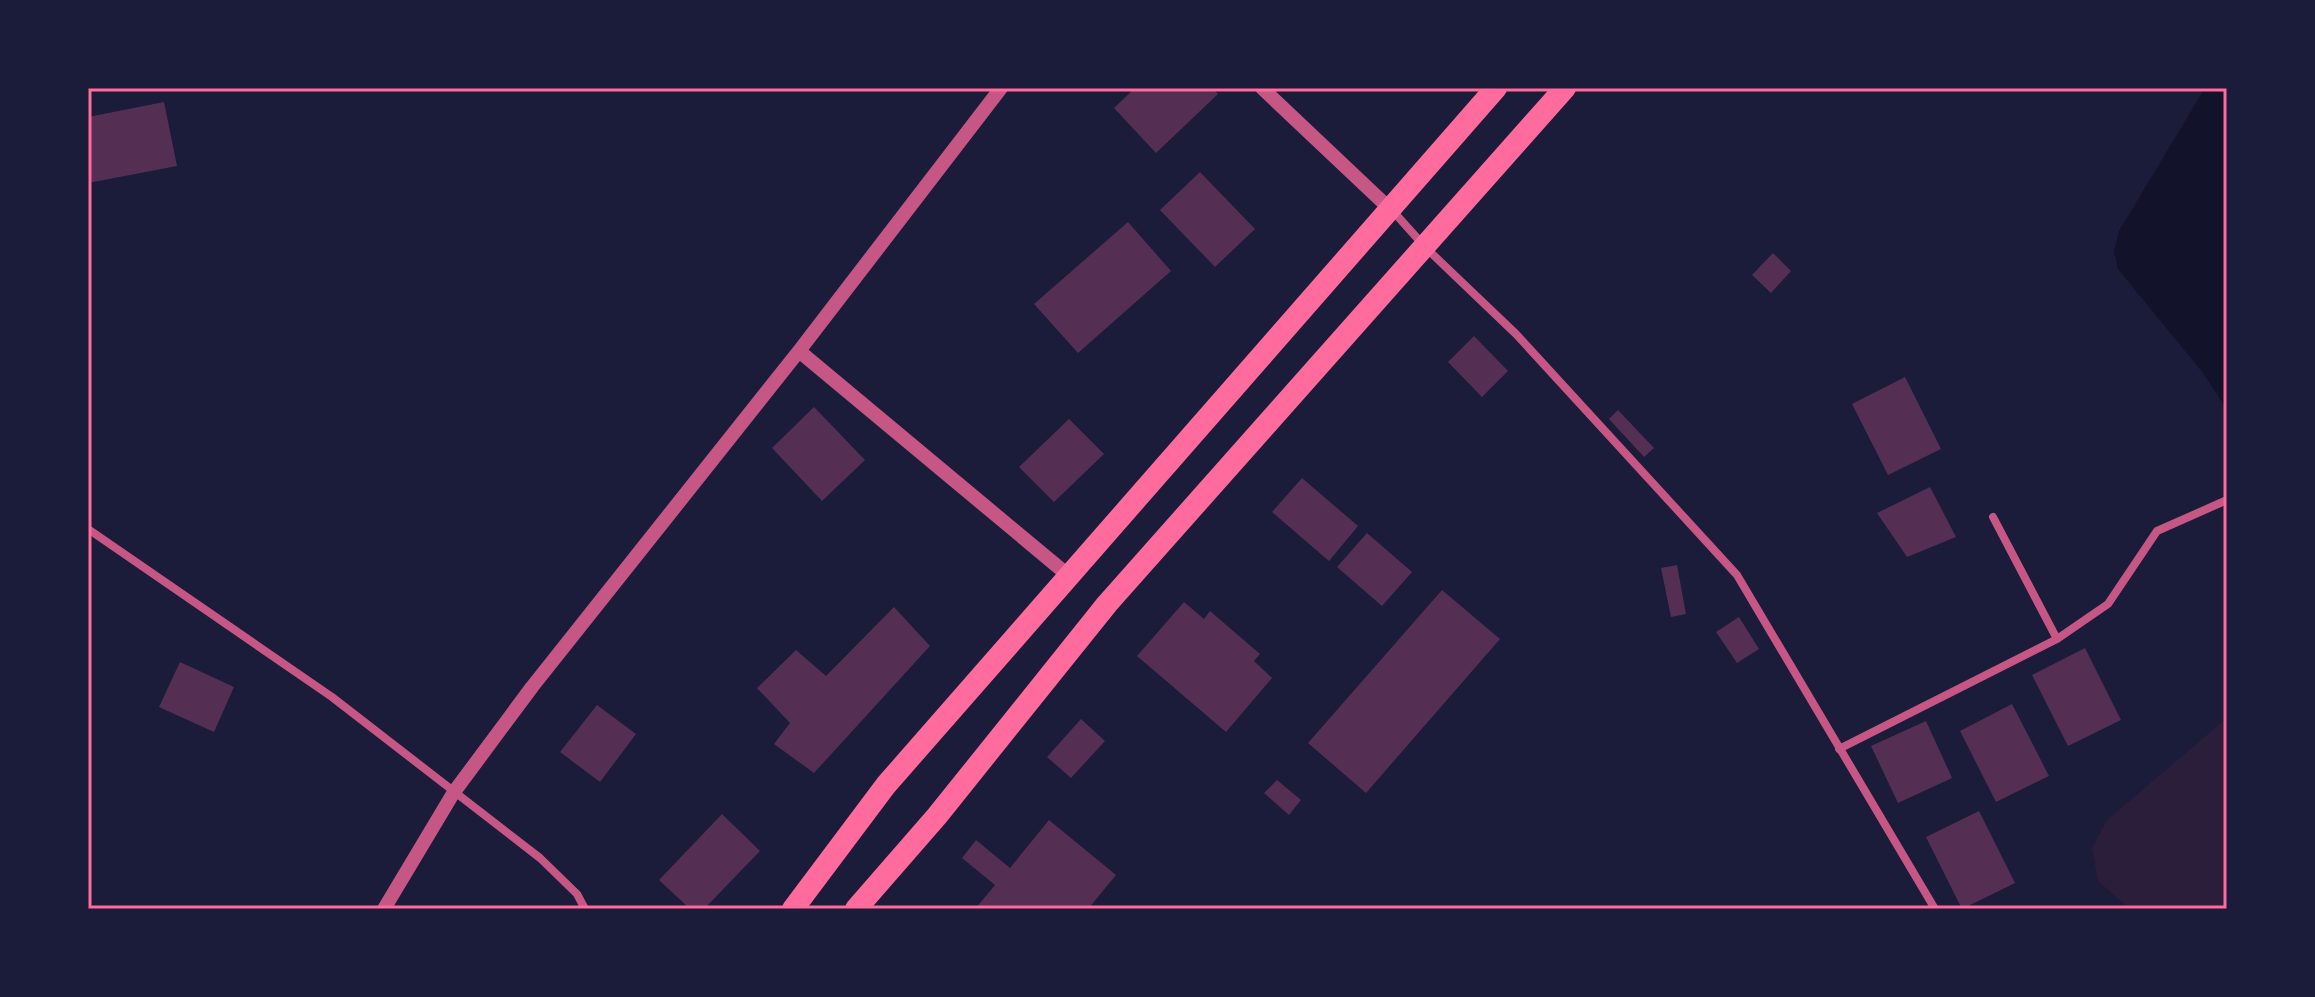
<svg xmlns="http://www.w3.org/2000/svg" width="2315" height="997" font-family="'Source Sans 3',sans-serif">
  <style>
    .green { fill: #2a1e3b }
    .water { fill: #12122b }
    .building { fill: #542f53 }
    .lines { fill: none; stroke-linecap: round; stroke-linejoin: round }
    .minor { stroke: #c65784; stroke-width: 8 }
    .tertiary { stroke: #c65784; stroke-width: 14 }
    .trunk { stroke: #ff6b9d; stroke-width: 22 }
    .neatline { fill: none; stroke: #ff6b9d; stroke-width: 3 }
  </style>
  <rect width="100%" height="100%" fill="#1b1b3a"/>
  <!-- green -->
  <path class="green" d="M2227,718V909H2130L2098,881L2092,848L2107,820Z"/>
  <!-- water -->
  <path class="water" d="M2205,88H2227V410L2203,373L2118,269L2114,251L2119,231Z"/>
  <!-- building -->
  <path class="building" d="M1135,88H1212L1218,94L1156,153L1114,108Z
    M164,102L177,166L88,183V117Z
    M1200,172L1255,229L1215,267L1160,210Z
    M1128,222L1171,271L1078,353L1034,304Z
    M1773,253L1791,271L1771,293L1752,275Z
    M1474,336L1508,371L1482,397L1448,362Z
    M1905,377L1941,449L1888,475L1852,404Z
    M814,407L865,460L822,501L772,448Z
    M1618,410L1654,448L1644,457L1609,419Z
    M1069,419L1104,454L1054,502L1019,467Z
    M1302,478L1358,526L1329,561L1272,512Z
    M1930,487L1956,537L1907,557L1877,513Z
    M1367,533L1412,572L1382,606L1337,567Z
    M1677,565L1686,614L1671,617L1661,568Z
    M1442,590L1500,639L1366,793L1308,743Z
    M1184,602L1204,619L1210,611L1260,654L1254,661L1272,678L1226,732L1137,656Z
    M894,607L930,646L814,773L774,744L790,723L757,688L796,650L826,676Z
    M1739,617L1759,649L1737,663L1716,632Z
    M2085,648L2121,720L2068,746L2032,675Z
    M180,662L234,687L214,732L159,707Z
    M2012,704L2049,776L1996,802L1960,731Z
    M597,705L636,734L600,782L560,752Z
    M1081,719L1105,741L1071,778L1047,757Z
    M1926,721L1952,778L1898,803L1871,746Z
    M1277,780L1301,800L1289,815L1264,793Z
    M1979,811L2015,883L1962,909L1926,837Z
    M722,814L760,851L704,909H690L659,880Z
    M1049,820L1116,875L1088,909H975L995,885L962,858L976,840L1010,868Z"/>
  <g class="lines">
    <!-- minor -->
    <path class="minor" d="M1392,210L1426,248L1516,334L1737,575L1935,909
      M1993,517L2057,639
      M88,529L332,697L540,858L577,894L585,909
      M1839,749L2057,639L2108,604L2157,531L2227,500"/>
    <!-- tertiary -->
    <path class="tertiary" d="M1262,88L1390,209
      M799,351L1069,576
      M384,909L454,792L532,687L799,351L1001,88"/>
    <!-- trunk -->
    <path class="trunk" d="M793,909L886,785L1496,88
      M856,909L937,816L1107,604L1565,88"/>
  </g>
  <!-- border -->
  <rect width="2315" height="997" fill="none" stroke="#1b1b3a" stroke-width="180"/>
  <rect x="90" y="90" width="2135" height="817" class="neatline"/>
</svg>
